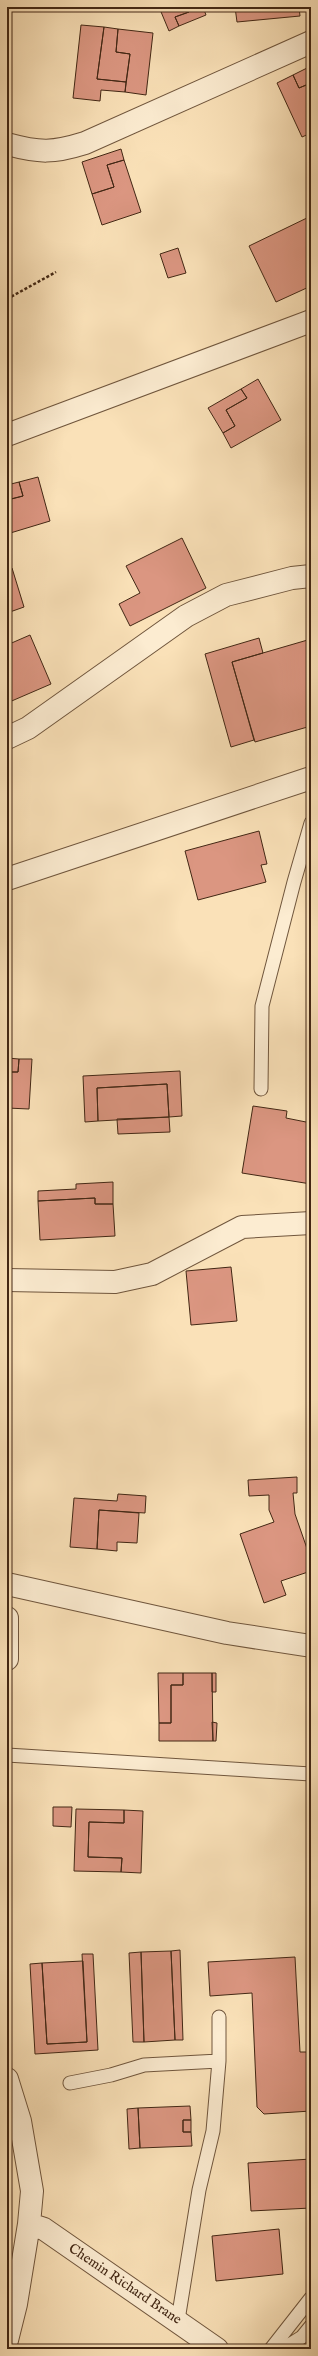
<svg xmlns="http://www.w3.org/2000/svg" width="318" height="2356" font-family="'IM FELL English',serif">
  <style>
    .building { fill: #db9681; stroke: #422714 }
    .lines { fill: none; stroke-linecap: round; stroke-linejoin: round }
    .service-casing { stroke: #70563d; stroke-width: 15 }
    .minor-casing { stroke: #70563d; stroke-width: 24 }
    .path { stroke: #422714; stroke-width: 2.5; stroke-dasharray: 3 2; stroke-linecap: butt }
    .service { stroke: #fcecd1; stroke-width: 13 }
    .minor { stroke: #fcecd1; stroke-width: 22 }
    .labels { text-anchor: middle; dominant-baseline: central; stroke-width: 4; stroke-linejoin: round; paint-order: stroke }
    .street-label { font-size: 14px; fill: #422714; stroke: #fcecd1 }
  </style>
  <rect width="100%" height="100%" fill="#fae1b8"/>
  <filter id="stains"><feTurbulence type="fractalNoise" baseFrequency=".005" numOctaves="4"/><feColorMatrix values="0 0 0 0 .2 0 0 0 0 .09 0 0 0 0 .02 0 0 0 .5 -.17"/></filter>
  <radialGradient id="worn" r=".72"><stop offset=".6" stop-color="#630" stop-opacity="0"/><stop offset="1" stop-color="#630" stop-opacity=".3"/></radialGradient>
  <!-- building -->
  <path class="building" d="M159,7H187L189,12L175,17L179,26L169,31Z
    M187,7H203L206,15L179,26L175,17L189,12Z
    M235,7H299L300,16L237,22Z
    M81,25L104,27L97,79L126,82L125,92L101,90L100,101L73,98Z
    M104,27L118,29L116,52L130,54L126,82L97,79Z
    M118,29L153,33L146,95L125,92L130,54L116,52Z
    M311,66V83L299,88L293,75Z
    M293,75L299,88L311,83V133L302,137L277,83Z
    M121,149L124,160L107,165L114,187L92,194L82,162Z
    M124,160L141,212L102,225L92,194L114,187L107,165Z
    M311,216V286L276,302L249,246Z
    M178,248L186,273L168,278L160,254Z
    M258,379L281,420L231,448L223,433L235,426L226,410L247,398L241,389Z
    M241,389L247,398L226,410L235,426L223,433L208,408Z
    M38,477L50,521L7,534V516H9L7,500L23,496L19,482Z
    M19,482L23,496L7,500V485Z
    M182,538L206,588L130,626L119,604L140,593L126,566Z
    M12,568L24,607L7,613V570Z
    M30,635L51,684L7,703V645Z
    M259,638L263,653L232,662L254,740L231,747L205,654Z
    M311,639V726L255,742L232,662Z
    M259,831L267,864L261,865L266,882L198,900L185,851Z
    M7,1058L19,1059L18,1072H7Z
    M19,1059H32L29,1109L7,1108V1072H18Z
    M180,1071L182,1116L169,1117L167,1084L97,1088L98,1121L85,1122L83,1076Z
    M167,1084L169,1117L98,1121L97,1088Z
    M253,1106L287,1111L286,1118L311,1123V1184L242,1173Z
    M169,1117L170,1132L118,1134L117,1119Z
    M113,1182V1204H95V1198L38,1201V1191L76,1189V1184Z
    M95,1198V1204H113L115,1236L40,1240L38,1201Z
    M231,1267L237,1321L191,1325L186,1271Z
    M297,1477V1493H293L295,1514L311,1560V1571L281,1581L286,1595L264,1603L240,1534L274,1522L269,1510V1495L249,1496L248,1480Z
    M118,1494L146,1496L145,1513L99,1510L97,1549L70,1547L74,1498L117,1501Z
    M99,1510L139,1513L137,1543L117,1542V1551L97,1549Z
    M158,1673H183V1685H171V1723H159Z
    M183,1673H212L213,1741H159V1723H171V1685H183Z
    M212,1673H216V1692H212Z
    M212,1722L217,1723L216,1741H213Z
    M53,1807H72L71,1827L53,1826Z
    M76,1809L124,1810V1823L89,1822L88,1857L122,1858L121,1872L74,1871Z
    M124,1810L143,1811L141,1873L121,1872L122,1858L88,1857L89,1822L124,1823Z
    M180,1950L183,2040H175L171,1951Z
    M171,1951L175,2040L144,2042L141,1952Z
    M141,1952L144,2042H133L129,1953Z
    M82,1954H93L98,2050L35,2054L30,1964L42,1963L47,2044L87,2042Z
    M295,1957L300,2052H311V2111L264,2114L257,2107L252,1993L210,1996L208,1962Z
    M83,1961L87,2042L47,2044L42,1963Z
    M190,2106L191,2120H183V2132H191L192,2146L140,2148L138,2108Z
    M138,2108L140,2148L129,2149L127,2109Z
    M183,2120H191V2132H183Z
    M311,2159V2208L251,2211L248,2163Z
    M279,2229L283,2274L216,2281L212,2236Z"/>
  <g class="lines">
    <!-- service casing -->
    <g class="service-casing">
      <path id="service" d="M261,1089L262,1006L294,882L311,823
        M7,1755L311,1774
        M70,2083L111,2075L144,2065L219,2061
        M178,2320L199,2190L213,2131L219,2061V2017
        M271,2349L311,2298
        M283,2349L302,2337L311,2326"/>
    </g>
    <!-- minor casing -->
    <g class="minor-casing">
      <path id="minor" d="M7,144C40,153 53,153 85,143L311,42
        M7,435L311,321
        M7,738L28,728L186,616L226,595L292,578L311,576
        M7,879L311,778
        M7,1280L115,1282L152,1274L242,1227L311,1223
        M7,1584L227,1633L311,1646
        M7,1618V1659
        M7,2079L20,2121L32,2191L29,2224L16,2304L7,2340
        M29,2224L44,2229L217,2349"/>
    </g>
    <!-- path -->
    <path class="path" d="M7,299L56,272"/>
    <!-- service -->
    <use href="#service" class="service"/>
    <!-- minor -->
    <use href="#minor" class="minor"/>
  </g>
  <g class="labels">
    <!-- street labels -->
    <g class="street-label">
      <text transform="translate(125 2284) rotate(34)">Chemin Richard Brane</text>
    </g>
  </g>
  <!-- margin -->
  <rect width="318" height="2356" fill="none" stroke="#fae1b8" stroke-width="24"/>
  <rect x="8" y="8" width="302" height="2340" fill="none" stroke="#422714" stroke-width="2"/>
  <rect x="12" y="12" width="294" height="2332" fill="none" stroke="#422714"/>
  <rect width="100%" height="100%" filter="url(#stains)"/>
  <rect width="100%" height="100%" fill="url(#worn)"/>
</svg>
